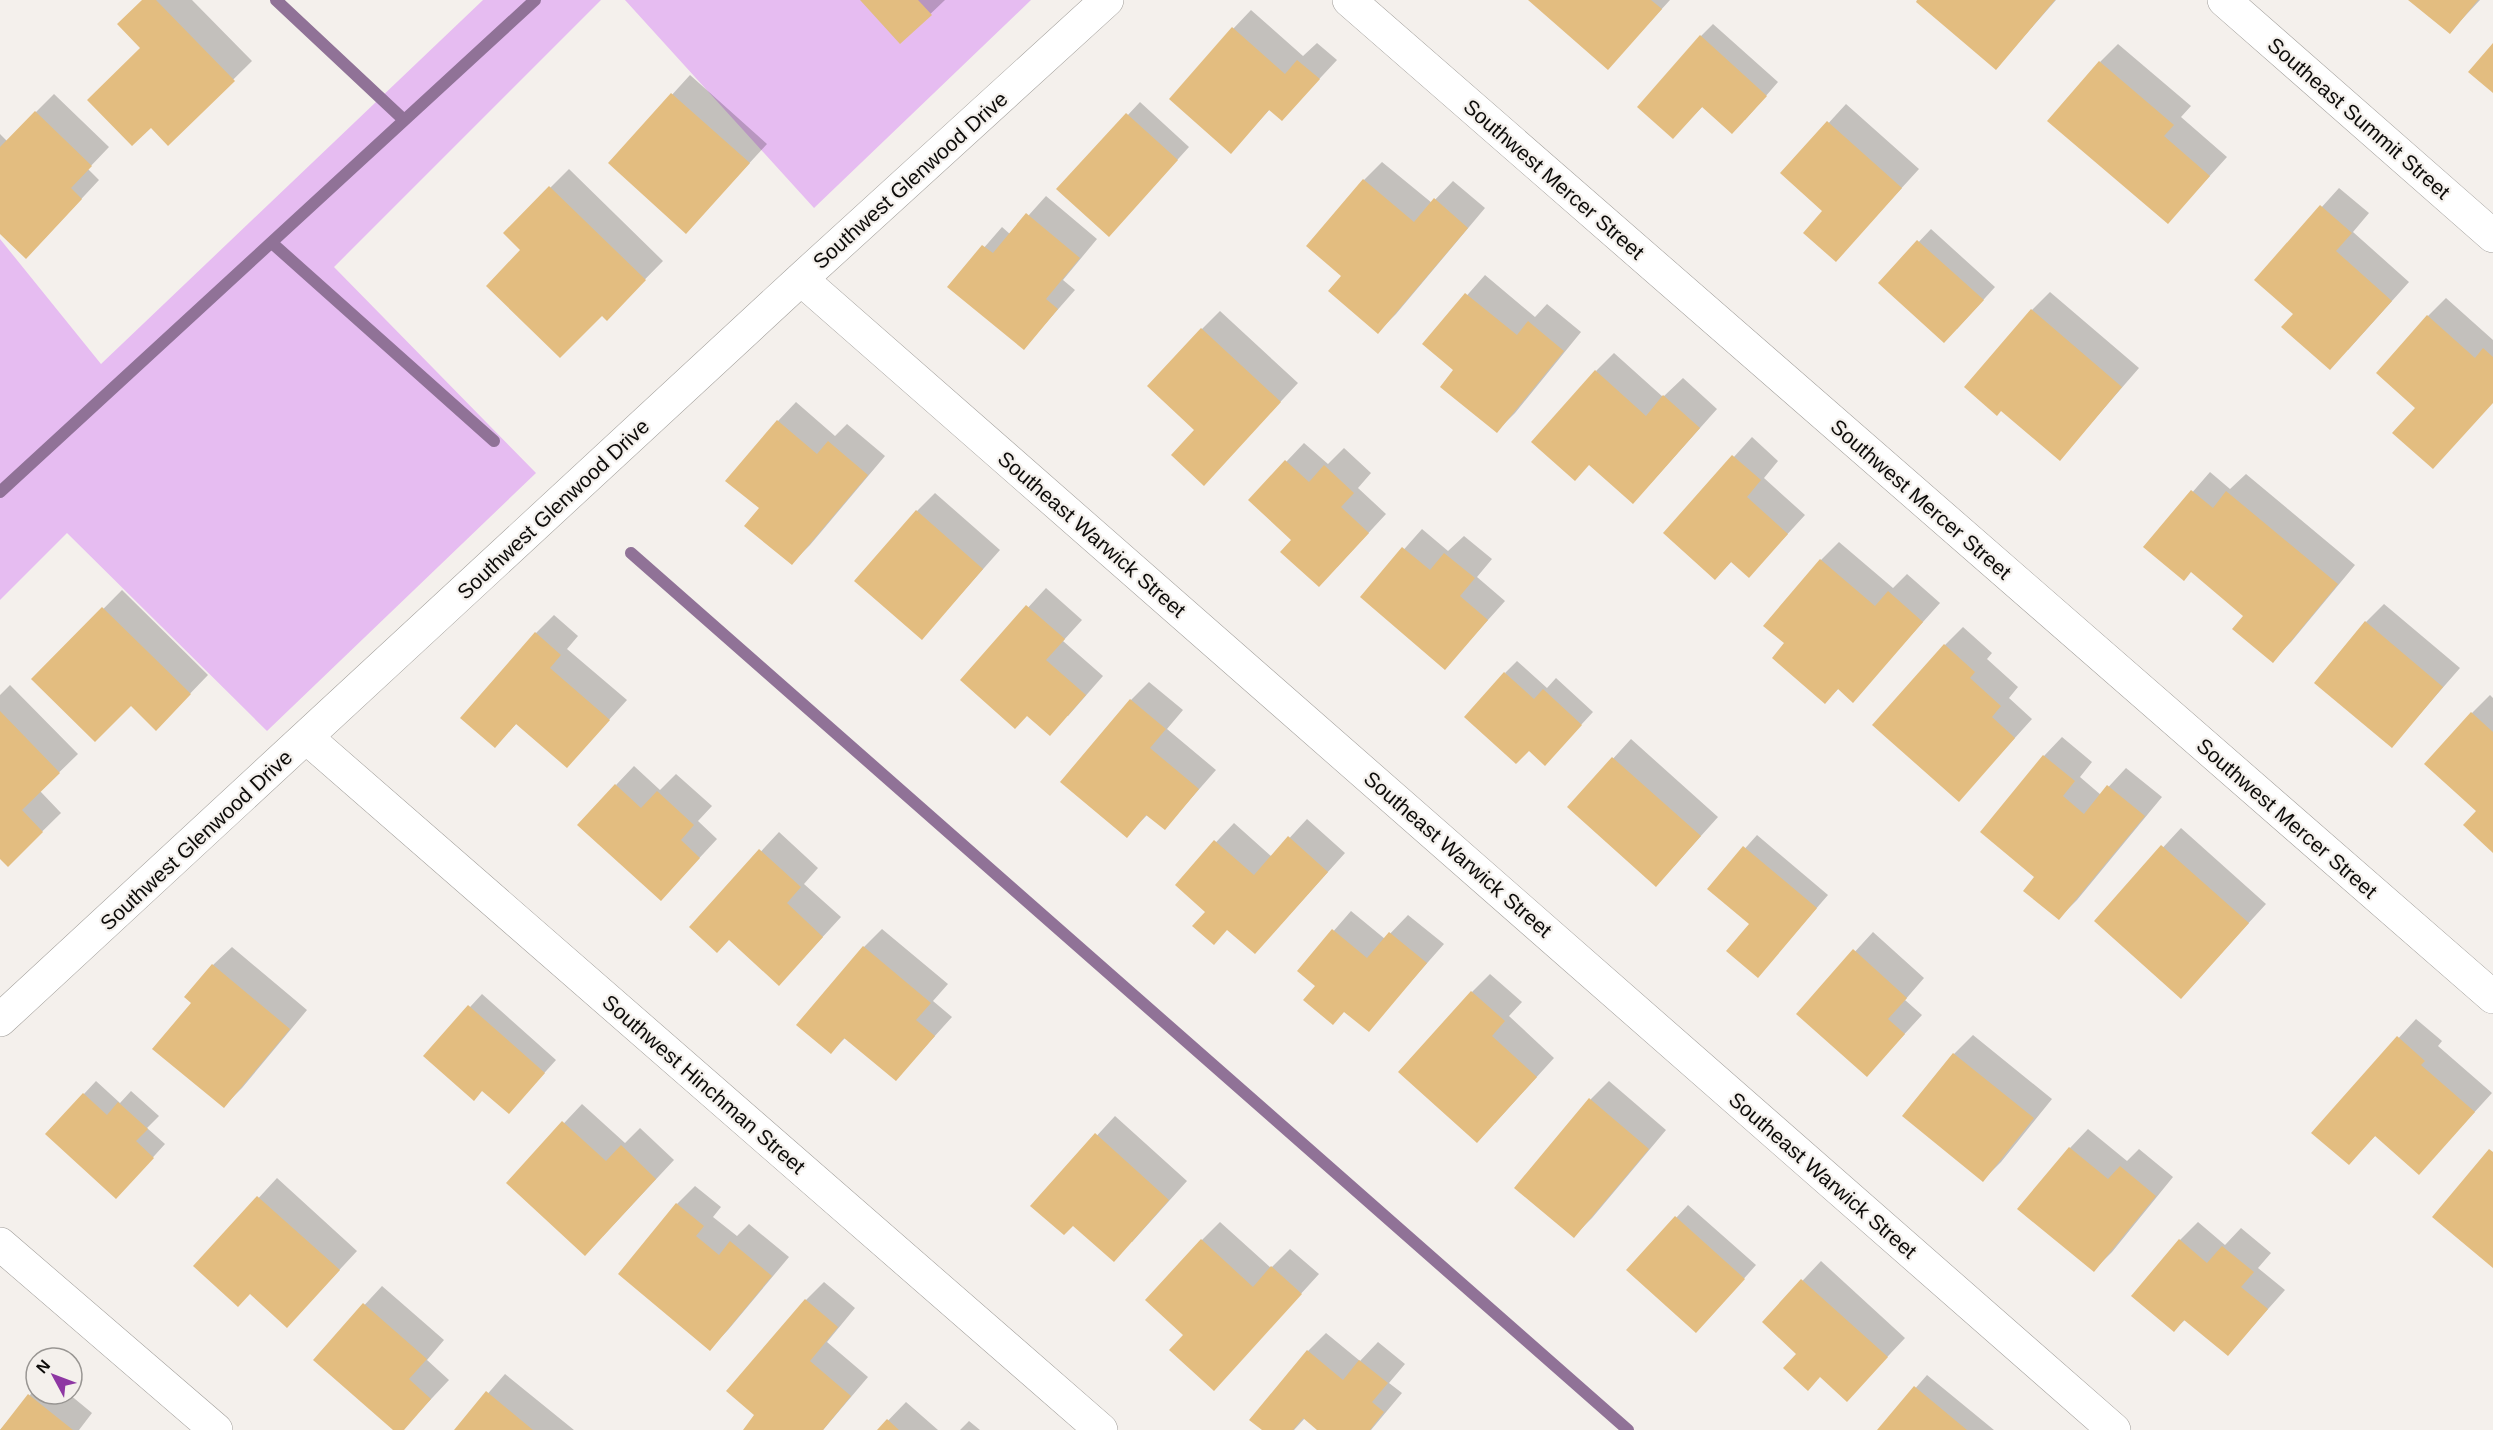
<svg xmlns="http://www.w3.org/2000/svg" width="2493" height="1430" font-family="Arial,sans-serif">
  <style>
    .green { fill: #e6bcf1 }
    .shadow { fill: #0003 }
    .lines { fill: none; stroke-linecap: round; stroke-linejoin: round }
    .stream { stroke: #907297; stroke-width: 12 }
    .building { fill: #e3bd80 }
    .minor-casing { stroke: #a09d99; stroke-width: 34 }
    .minor { stroke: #fff; stroke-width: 33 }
    .labels { text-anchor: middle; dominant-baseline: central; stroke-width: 4.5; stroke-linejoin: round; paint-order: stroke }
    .street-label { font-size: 21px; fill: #0d0c0a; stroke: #f4f0ec }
  </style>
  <rect width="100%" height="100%" fill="#f4f0ec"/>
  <!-- green -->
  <path class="green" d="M483,0H601L334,267L536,473L267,731L67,533L0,600V239L101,364Z
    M625,0H1031L814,208Z"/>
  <!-- shadow -->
  <path class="shadow" d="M144,0H192L252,61L168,144L142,48Z
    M862,0H945L901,42Z
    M1530,0H1670L1608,68Z
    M1919,0H2056L1996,68Z
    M2410,0H2480L2450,32Z
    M1251,10L1303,56L1317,43L1337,60L1282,119L1270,109L1231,152L1233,29Z
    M1713,24L1778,82L1745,120L1703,106L1673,137L1701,36Z
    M2118,44L2191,106L2181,117L2227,157L2168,222L2100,62Z
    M690,75L767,144L686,232L610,163Z
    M54,94L109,147L88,169L99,180L44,239L0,232V134L7,141Z
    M1140,102L1189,147L1121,222L1059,189Z
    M1846,104L1919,169L1836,260L1824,210L1783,173Z
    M1382,162L1432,203L1453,181L1485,208L1396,314L1378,332L1343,276L1364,180Z
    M569,169L663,261L607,318L522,250L505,233Z
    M2339,188L2369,213L2353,232L2409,282L2348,350L2295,314L2256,280Z
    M1046,196L1097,239L1063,280L1075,290L1024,348L950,287L1002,227L1011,235Z
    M1931,229L1995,287L1957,329L1881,282Z
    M1485,275L1535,317L1547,304L1581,332L1515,413L1497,431L1455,370L1424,344Z
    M2050,292L2139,368L2060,459L2032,310Z
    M2446,298L2493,340V403L2417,408L2428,316Z
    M1220,311L1298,383L1204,484L1197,430L1202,329Z
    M1614,353L1663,397L1683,378L1717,409L1651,483L1596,371Z
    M796,402L835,436L847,424L885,456L810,545L792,563L761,508L778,421Z
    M1752,437L1778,461L1764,478L1805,515L1749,576L1732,561L1715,578L1665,533Z
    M1304,443L1328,464L1344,448L1371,473L1358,488L1386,514L1337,567L1293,540L1250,500Z
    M2210,472L2230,489L2246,474L2355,565L2291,642L2272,661L2245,615L2192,571L2145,547Z
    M935,493L1000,550L922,638L917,511Z
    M1422,529L1448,551L1464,536L1492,559L1477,577L1505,601L1445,668L1362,597Z
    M1839,542L1893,588L1907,574L1940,603L1853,700L1839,688L1825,702L1786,643L1821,560Z
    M1046,588L1082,620L1063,641L1103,676L1068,716L1028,715L962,680Z
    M122,590L208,675L156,729L131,704L34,679Z
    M2384,604L2460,668L2392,746L2366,622Z
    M554,615L578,636L567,649L627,700L567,766L517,723L495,746L536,633Z
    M1963,627L1992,653L1987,659L2018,687L2009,698L2032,719L1959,800L1945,645Z
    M1517,661L1547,688L1556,678L1593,712L1557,751L1505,673Z
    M1149,682L1183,710L1167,729L1216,770L1165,828L1148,814L1127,836L1131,700Z
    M10,685L78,754L40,791L61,813L8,865L0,857V695Z
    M2490,695L2493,698V851L2479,811L2472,713Z
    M2062,737L2092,762L2080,777L2101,795L2126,768L2162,797L2077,900L2059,918L2036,877L2044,756Z
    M1631,739L1718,817L1674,866L1569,807Z
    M634,766L660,790L676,774L712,806L698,821L717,839L679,880L616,785Z
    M1307,819L1345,853L1273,933L1207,911L1177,884L1234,823L1272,857Z
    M2181,828L2266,904L2181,997L2096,920Z
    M779,832L818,868L804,884L841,917L797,965L730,938L691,927Z
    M1757,835L1828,895L1758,976L1751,924L1709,889Z
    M1351,911L1385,939L1408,915L1444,944L1368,1030L1299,971Z
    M882,929L948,984L933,1001L952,1017L896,1079L846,1037L831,1052L864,947Z
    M1873,932L1924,978L1905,1000L1922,1015L1867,1075L1798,1014Z
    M232,947L307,1010L242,1088L224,1106L193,1002L213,965Z
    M1490,974L1522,1002L1509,1016L1554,1058L1495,1123L1472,992Z
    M482,994L556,1060L509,1112L483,1089L425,1056Z
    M2416,1019L2442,1041L2438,1046L2492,1093L2419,1173L2376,1135L2349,1163L2313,1132Z
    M1973,1035L2052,1099L2001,1162L1983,1180L1904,1115L1954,1054Z
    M96,1081L120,1103L131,1091L159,1116L147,1128L165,1144L128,1185L47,1134Z
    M1609,1081L1666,1130L1592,1218L1574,1236L1591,1099Z
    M582,1104L625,1143L640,1128L674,1160L603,1236L508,1183Z
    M1115,1116L1187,1181L1132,1242L1073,1224L1032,1206Z
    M2088,1129L2127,1161L2139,1149L2173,1177L2112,1252L2094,1270L2019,1209L2070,1148Z
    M277,1178L357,1251L305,1307L251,1292L196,1266Z
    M695,1186L721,1207L713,1217L737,1236L749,1224L789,1257L728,1330L710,1349L677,1204Z
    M1688,1205L1756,1265L1709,1318L1628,1270Z
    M1220,1222L1271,1268L1290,1249L1319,1274L1214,1389L1185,1335L1202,1240Z
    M2198,1222L2225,1245L2241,1228L2271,1253L2258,1268L2285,1290L2228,1354L2186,1319L2174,1330L2180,1240Z
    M1821,1261L1905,1338L1847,1400L1764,1322Z
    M824,1282L855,1308L827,1342L868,1377L823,1430H744L756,1415L806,1300Z
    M382,1286L444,1340L427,1360L449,1380L402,1430H395L315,1359Z
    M1326,1333L1360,1361L1378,1342L1405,1364L1389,1383L1402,1393L1371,1430H1320L1305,1418L1294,1430H1264L1308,1351Z
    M505,1374L574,1430H456Z
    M1927,1375L1994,1430H1879Z
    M36,1388V1394H69L92,1413L79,1430H0Z
    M906,1402L938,1430H879Z
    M969,1421L980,1430H960Z"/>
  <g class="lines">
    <!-- stream -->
    <path class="stream" d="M276,0L404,120
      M272,243L494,441
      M0,492L535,0
      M631,553L1628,1430"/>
  </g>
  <!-- building -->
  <path class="building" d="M142,0H156L235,81L168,146L151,128L132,146L87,100L140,48L117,24Z
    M860,0H918L932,15L900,44Z
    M1528,0H1651L1662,9L1608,70Z
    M1917,0H2055L1996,70L1916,2Z
    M2408,0H2478L2450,34Z
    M1232,27L1285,74L1297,60L1320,79L1282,121L1269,110L1231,154L1169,99Z
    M1700,35L1767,96L1732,134L1702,107L1673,139L1637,107Z
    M2493,43V93L2468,72Z
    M2099,61L2174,125L2164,136L2210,176L2168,224L2047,121Z
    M671,93L750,163L686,234L608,163Z
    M35,111L92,166L71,188L82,199L26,259L0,234V147Z
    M1126,113L1178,160L1109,237L1056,189Z
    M1827,121L1902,188L1836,262L1803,233L1822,211L1780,173Z
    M1363,179L1414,222L1434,198L1468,228L1378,334L1328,291L1341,276L1306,246Z
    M549,186L646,280L607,321L602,316L560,358L486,286L520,250L503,233Z
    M2320,205L2352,233L2336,251L2392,301L2330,370L2281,327L2293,314L2254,280Z
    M1026,213L1080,258L1046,299L1058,309L1024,350L947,287L982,245L993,253Z
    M1917,240L1984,300L1944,343L1878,283Z
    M1465,293L1517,335L1528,321L1564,351L1497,433L1440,387L1453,370L1422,344Z
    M2031,309L2122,387L2060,461L2001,411L1997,416L1964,387Z
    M2427,315L2475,358L2483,348L2493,357V403L2433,469L2392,433L2415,408L2376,373Z
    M1201,328L1281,402L1204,486L1171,455L1194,430L1147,386Z
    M1595,370L1646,416L1663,395L1700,428L1633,504L1589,465L1575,481L1531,442Z
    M777,420L817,454L828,441L868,475L792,565L744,526L759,508L725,481Z
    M1732,455L1761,480L1747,497L1788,534L1749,578L1731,562L1715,580L1663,533Z
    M1285,460L1309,482L1324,465L1354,493L1341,507L1369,533L1319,587L1280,552L1291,540L1248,500Z
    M2191,490L2213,508L2226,491L2338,584L2273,663L2232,629L2243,616L2191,572L2184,581L2143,547Z
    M916,510L983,569L922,640L854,581Z
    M1402,547L1430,570L1444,553L1475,578L1460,596L1488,620L1445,670L1360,597Z
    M1820,559L1875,606L1888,591L1923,622L1853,703L1838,689L1825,704L1772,658L1784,643L1763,626Z
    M1026,605L1065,639L1046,660L1086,695L1050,736L1027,716L1015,729L960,680Z
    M102,607L191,694L156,731L131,706L95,742L31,679Z
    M2365,621L2443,687L2392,748L2314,683Z
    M535,632L561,655L550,668L610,720L567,768L516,724L495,748L460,718Z
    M1944,644L1975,672L1970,678L2001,706L1992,717L2015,738L1959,802L1872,725Z
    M1504,672L1534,699L1543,689L1582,725L1545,766L1529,751L1516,764L1464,717Z
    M1130,699L1166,729L1150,748L1199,789L1165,830L1146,815L1127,838L1060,782Z
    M0,711L60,773L22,810L43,832L8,867L0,859Z
    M2471,712L2493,732V853L2463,825L2476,811L2424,764Z
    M2043,755L2075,781L2063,796L2084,814L2107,785L2145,816L2059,920L2023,891L2034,877L1980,832Z
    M1612,757L1701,836L1656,887L1567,807Z
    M615,784L641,808L657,791L694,825L681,840L700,858L661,901L577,825Z
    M1288,836L1328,872L1255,954L1227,930L1214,945L1192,926L1205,912L1175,885L1214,840L1254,875Z
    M2161,845L2249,923L2181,999L2094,921Z
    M1743,846L1817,908L1758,978L1726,951L1749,924L1707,889Z
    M759,849L801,887L787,903L823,937L779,986L729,940L717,953L689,927Z
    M1332,929L1367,958L1389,932L1427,963L1369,1032L1344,1012L1333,1025L1303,1000L1315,986L1297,971Z
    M863,946L931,1003L916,1020L935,1036L896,1081L844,1038L831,1054L796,1025Z
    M1853,949L1907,998L1888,1019L1905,1034L1867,1077L1796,1014Z
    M212,964L290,1029L224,1108L152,1049L191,1003L184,997Z
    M1471,991L1505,1021L1492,1036L1537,1077L1477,1143L1398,1072Z
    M468,1005L545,1073L509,1114L482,1091L474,1101L423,1056Z
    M2397,1036L2425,1061L2421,1065L2475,1112L2419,1175L2375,1136L2349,1165L2311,1133Z
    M1953,1053L2034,1118L1983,1182L1902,1116Z
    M83,1093L107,1115L118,1102L148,1129L136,1141L154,1158L116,1199L45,1134Z
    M1589,1098L1649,1149L1574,1238L1514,1188Z
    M562,1121L606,1161L621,1145L656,1179L585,1256L506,1183Z
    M1095,1133L1169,1200L1114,1262L1073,1226L1064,1235L1030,1206Z
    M2069,1147L2108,1179L2120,1166L2156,1196L2094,1272L2017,1209Z
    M2489,1149L2493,1152V1268L2432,1217Z
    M257,1196L340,1270L287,1328L250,1294L238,1307L193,1266Z
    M676,1203L704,1226L696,1236L719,1255L730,1241L772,1276L710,1351L618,1274Z
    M1675,1216L1745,1279L1696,1333L1626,1270Z
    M1201,1239L1253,1287L1271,1266L1302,1294L1214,1391L1169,1350L1183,1335L1145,1300Z
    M2179,1239L2207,1263L2222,1246L2254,1272L2241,1287L2268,1309L2228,1356L2184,1320L2174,1332L2131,1296Z
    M1801,1279L1888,1357L1847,1402L1820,1377L1808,1391L1783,1368L1796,1354L1762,1322Z
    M805,1299L838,1327L810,1361L851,1396L823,1430H743L754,1415L726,1391Z
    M363,1303L427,1359L409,1379L431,1399L404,1430H393L313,1360Z
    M1307,1350L1343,1380L1359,1360L1388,1383L1372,1402L1384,1412L1370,1430H1317L1303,1418L1293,1430H1262L1249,1420Z
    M1914,1386L1967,1430H1877Z
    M486,1391L533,1430H454Z
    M28,1394L73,1430H0Z
    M887,1419L899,1430H877Z"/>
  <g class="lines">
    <!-- minor casing -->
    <g class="minor-casing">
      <path id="minor" d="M1349,0L2493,997
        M2224,0L2493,236
        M801,279L2114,1430
        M307,738L1101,1430
        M0,1020L801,279L1107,0
        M0,1244L216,1430"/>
    </g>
    <!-- minor -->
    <use href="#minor" class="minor"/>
  </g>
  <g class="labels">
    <!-- street labels -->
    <g class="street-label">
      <text transform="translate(2359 118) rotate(41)">Southeast Summit Street</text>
      <text transform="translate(1554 179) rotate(41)">Southwest Mercer Street</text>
      <text transform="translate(910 180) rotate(-42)">Southwest Glenwood Drive</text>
      <text transform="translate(1921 499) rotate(41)">Southwest Mercer Street</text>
      <text transform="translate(553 509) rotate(-43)">Southwest Glenwood Drive</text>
      <text transform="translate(1092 534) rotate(41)">Southeast Warwick Street</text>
      <text transform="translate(2287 818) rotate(41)">Southwest Mercer Street</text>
      <text transform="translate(196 840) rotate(-43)">Southwest Glenwood Drive</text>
      <text transform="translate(1458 854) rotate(41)">Southeast Warwick Street</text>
      <text transform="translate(704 1084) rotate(41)">Southwest Hinchman Street</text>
      <text transform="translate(1823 1175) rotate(41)">Southeast Warwick Street</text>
    </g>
  </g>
  <!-- north arrow -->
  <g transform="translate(54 1376) rotate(311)"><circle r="28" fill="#f4f0ec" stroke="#989592" stroke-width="1.5"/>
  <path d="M0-4.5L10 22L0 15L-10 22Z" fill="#8e37a3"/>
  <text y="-9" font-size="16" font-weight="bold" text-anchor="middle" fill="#0d0c0a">N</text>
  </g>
</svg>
